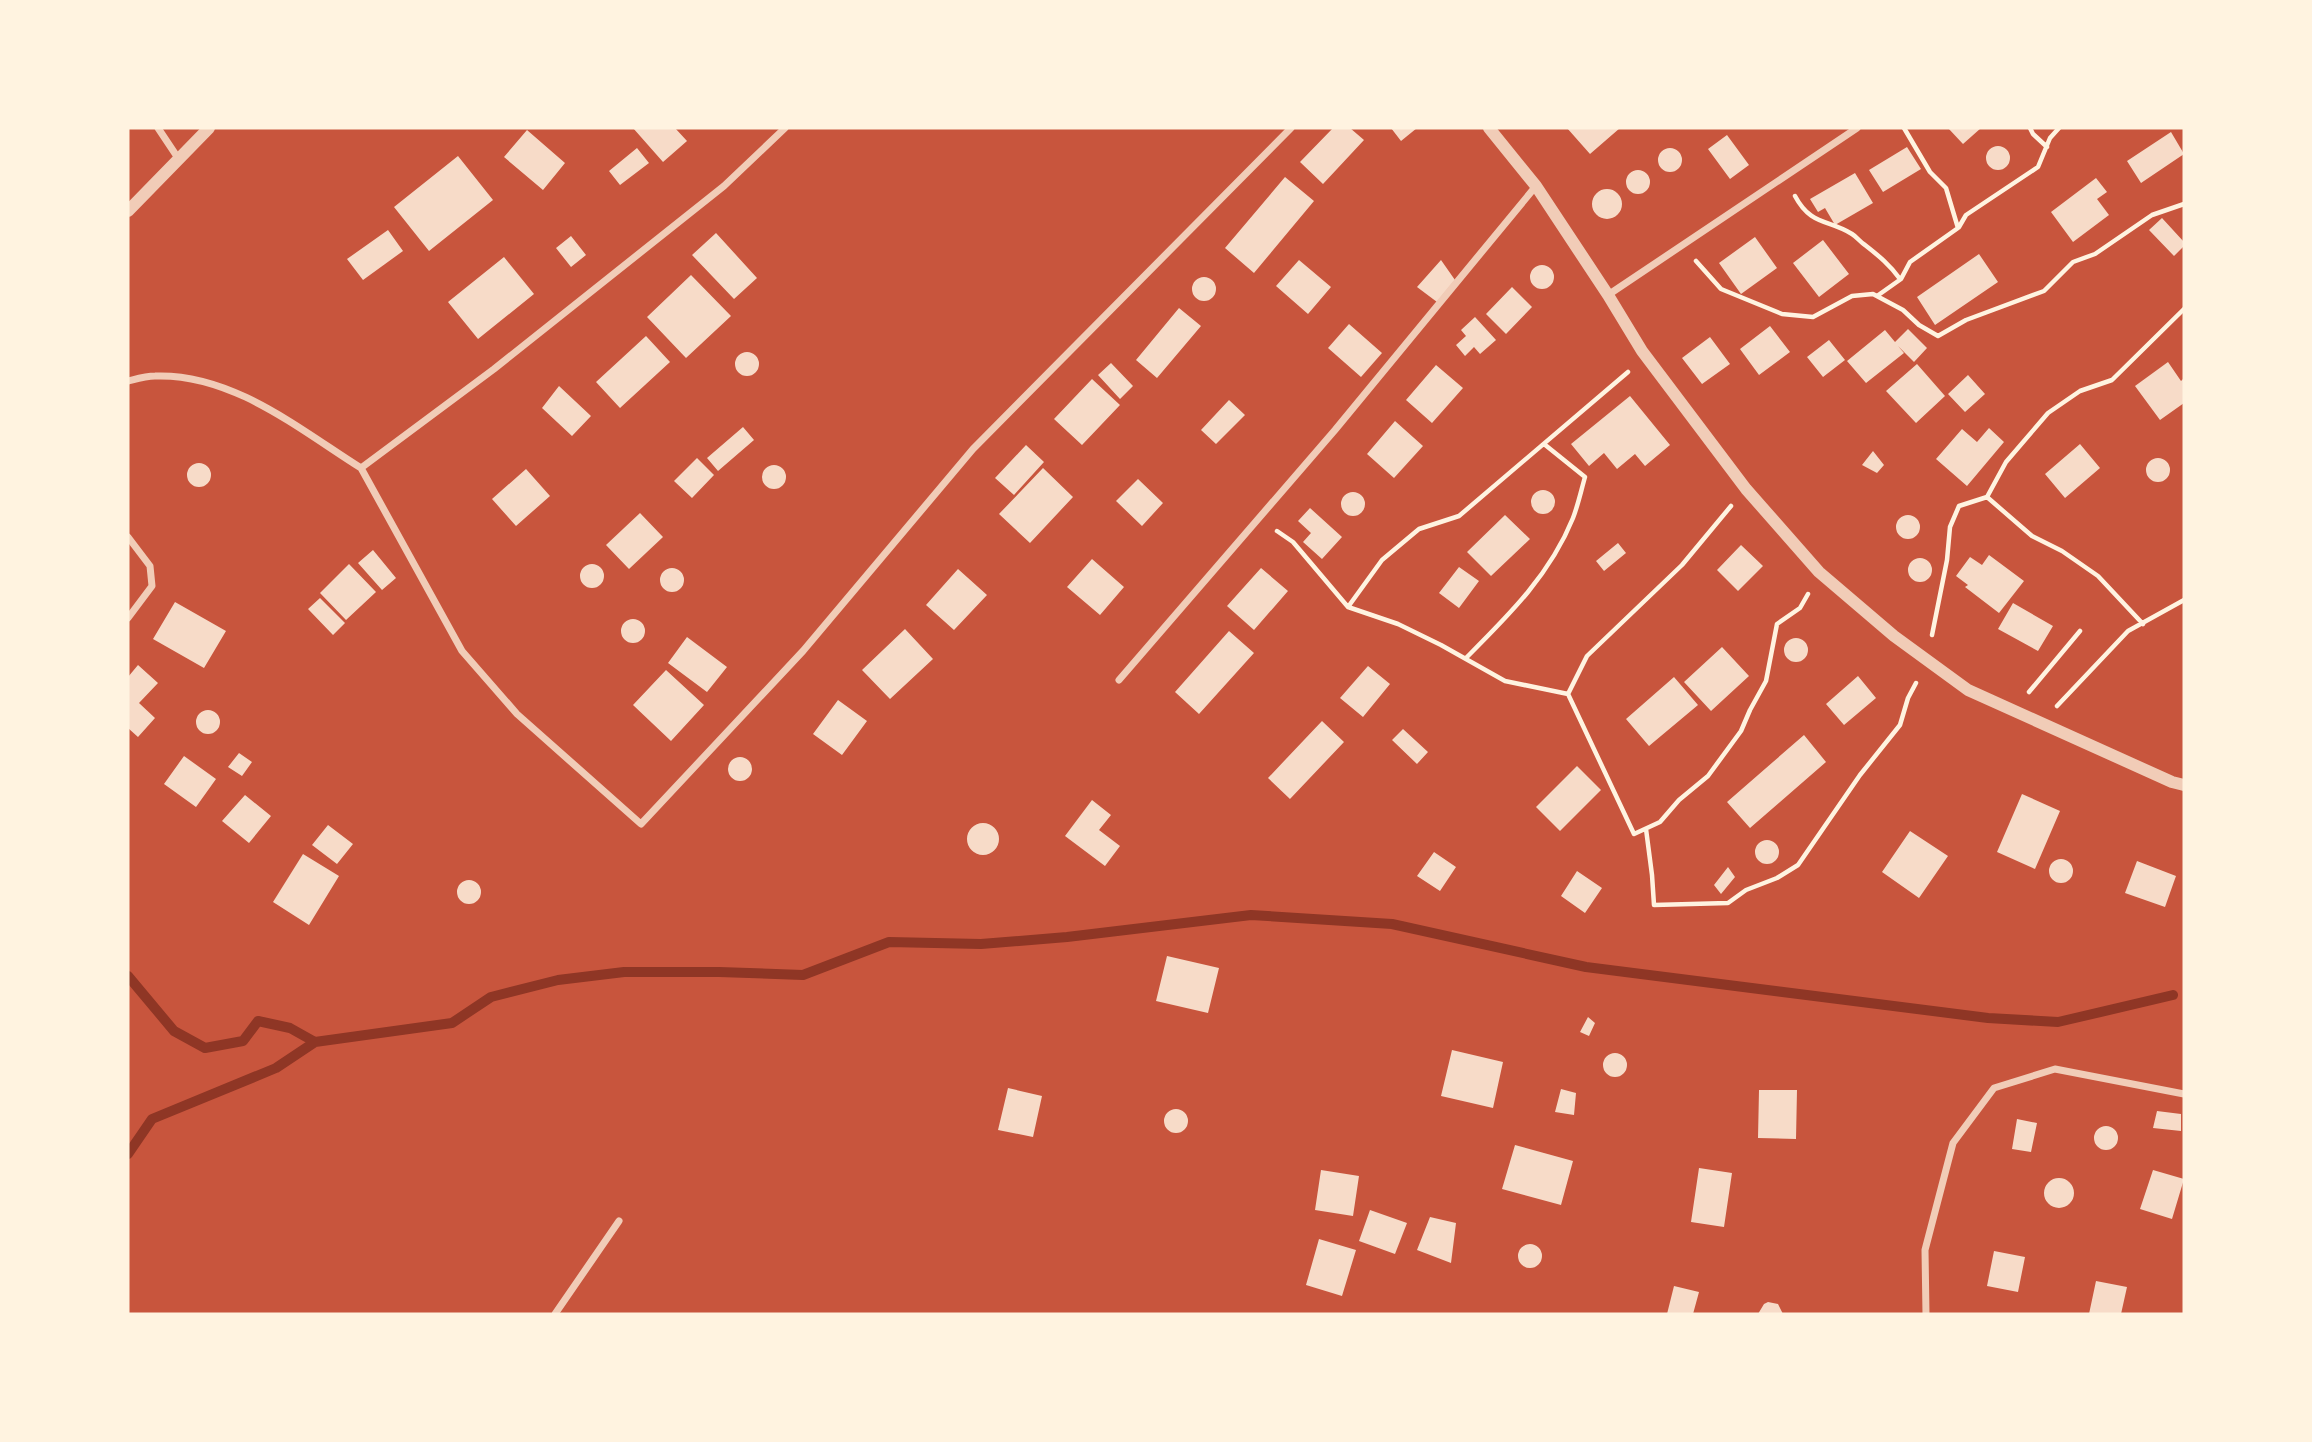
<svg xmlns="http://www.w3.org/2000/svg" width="2312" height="1442" font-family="'Nunito Sans',sans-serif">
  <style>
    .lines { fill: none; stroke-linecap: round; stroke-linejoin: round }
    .stream { stroke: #8f3625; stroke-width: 10 }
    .building { fill: #f7dbc8 }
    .path { stroke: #fff3e0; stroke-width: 4.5 }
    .minor { stroke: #f1ccb7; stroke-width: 7 }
    .tertiary { stroke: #f1ccb7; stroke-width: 12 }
  </style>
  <rect width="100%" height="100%" fill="#c8553d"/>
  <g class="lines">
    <!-- stream -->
    <path class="stream" d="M128,976L174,1031L205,1048L243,1041L258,1021L290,1028L315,1042
      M128,1154L152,1119L276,1068L315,1042L452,1023L491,997L558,980L624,972H719L803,975L889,942L981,944L1067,937L1251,915L1392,924L1586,967L1988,1018L2058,1022L2173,995"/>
  </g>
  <!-- building -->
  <path class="building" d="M633,128H675L687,141L663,162Z
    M1333,128H1350L1364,140L1323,184L1300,162Z
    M1391,128H1417L1401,141Z
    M1567,128H1620L1590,154Z
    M1948,128H1981L1963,144Z
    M527,130L565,163L543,190L504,157Z
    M2171,132L2184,154L2141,183L2127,161Z
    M1727,135L1749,165L1730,179L1708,149Z
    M1986 158a12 12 0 1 1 24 0a12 12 0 1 1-24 0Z
    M1907,147L1921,169L1883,192L1869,170Z
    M1658 160a12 12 0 1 1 24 0a12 12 0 1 1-24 0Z
    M637,148L649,163L620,185L609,171Z
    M458,156L493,200L429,251L394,207Z
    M1626 182a12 12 0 1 1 24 0a12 12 0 1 1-24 0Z
    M1855,173L1873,203L1835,225L1825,208L1818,212L1810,199Z
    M1285,177L1314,201L1254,273L1225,248Z
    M2096,178L2107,192L2097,199L2109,215L2073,242L2051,212Z
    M1592 204a15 15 0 1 1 30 0a15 15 0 1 1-30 0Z
    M2162,218L2184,242V246L2174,256L2149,230Z
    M388,230L403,251L363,280L347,259Z
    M716,233L757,278L734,299L692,255Z
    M571,236L586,255L571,267L556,248Z
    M1755,237L1777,268L1741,294L1719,263Z
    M1823,240L1849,274L1819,297L1793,263Z
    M1979,254L1998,282L1935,325L1917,297Z
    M504,257L534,294L478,339L448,302Z
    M1299,260L1331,287L1308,314L1276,286Z
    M1441,260L1455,280L1437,302L1417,287Z
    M1530 277a12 12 0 1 1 24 0a12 12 0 1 1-24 0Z
    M691,275L731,316L686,358L647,317Z
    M1192 289a12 12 0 1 1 24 0a12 12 0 1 1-24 0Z
    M1512,287L1532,307L1506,334L1486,314Z
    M1179,308L1201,326L1157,378L1136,360Z
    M1475,317L1496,340L1480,354L1474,347L1465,356L1456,345L1466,336L1461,330Z
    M1349,324L1382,353L1361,377L1328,348Z
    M1770,326L1790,352L1759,375L1740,349Z
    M1908,329L1927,348L1914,362L1898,346L1904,353L1866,383L1847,361L1885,330L1895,342Z
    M646,336L670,362L620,408L596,382Z
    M1710,337L1730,364L1702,384L1682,358Z
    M1829,340L1845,360L1823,377L1807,357Z
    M735 364a12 12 0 1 1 24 0a12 12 0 1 1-24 0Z
    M2168,362L2181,381L2184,378V403L2160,420L2135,386Z
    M1111,363L1133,386L1120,399L1098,375Z
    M1917,364L1945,396L1916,423L1886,391Z
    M1436,365L1463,388L1432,423L1406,400Z
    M1968,375L1985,394L1965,412L1948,394Z
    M1092,379L1120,405L1082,445L1054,419Z
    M559,386L591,416L572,436L542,408Z
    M1630,396L1670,445L1645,466L1635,454L1617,469L1604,453L1589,466L1571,444Z
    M1229,400L1245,415L1216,444L1201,430Z
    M1395,421L1423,446L1394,478L1367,454Z
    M743,427L754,440L718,471L707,458Z
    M1989,428L2004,442L1967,486L1936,459L1962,429L1977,442Z
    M2080,444L2100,468L2065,498L2045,474Z
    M1026,445L1044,462L1014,495L995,478Z
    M1873,451L1884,465L1877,473L1862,465Z
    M2146 470a12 12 0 1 1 24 0a12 12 0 1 1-24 0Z
    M697,458L714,475L692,498L674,481Z
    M187 475a12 12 0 1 1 24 0a12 12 0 1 1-24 0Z
    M762 477a12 12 0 1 1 24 0a12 12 0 1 1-24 0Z
    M1043,468L1073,497L1030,543L999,514Z
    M526,469L550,496L516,526L492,499Z
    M1138,479L1163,503L1142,526L1116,501Z
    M1531 502a12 12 0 1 1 24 0a12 12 0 1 1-24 0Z
    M1341 504a12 12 0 1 1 24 0a12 12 0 1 1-24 0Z
    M1310,508L1342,537L1322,559L1303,542L1311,533L1298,521Z
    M640,513L663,537L629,569L606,545Z
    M1896 527a12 12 0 1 1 24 0a12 12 0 1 1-24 0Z
    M1505,515L1530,539L1491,576L1467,552Z
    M1618,543L1626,553L1604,571L1596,561Z
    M1741,545L1763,566L1738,591L1717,570Z
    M373,550L396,578L382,590L358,563Z
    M1989,555L2024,581L1999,613L1965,587L1968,585L1956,576L1970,557L1982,565Z
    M1908 570a12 12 0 1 1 24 0a12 12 0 1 1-24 0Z
    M1092,559L1124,587L1100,615L1067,587Z
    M580 576a12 12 0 1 1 24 0a12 12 0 1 1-24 0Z
    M349,564L376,592L346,620L320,593Z
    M1459,567L1479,581L1459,608L1439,593Z
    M660 580a12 12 0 1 1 24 0a12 12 0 1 1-24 0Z
    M1261,568L1288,591L1254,630L1227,606Z
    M958,569L987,595L954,630L926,605Z
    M320,598L345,623L333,635L308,609Z
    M175,602L226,631L204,668L153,639Z
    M2013,603L2053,626L2038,651L1998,629Z
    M621 631a12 12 0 1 1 24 0a12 12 0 1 1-24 0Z
    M905,629L933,659L890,699L862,670Z
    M1229,631L1254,653L1199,714L1175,692Z
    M687,637L727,667L707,692L668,663Z
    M1784 650a12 12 0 1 1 24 0a12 12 0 1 1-24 0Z
    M1722,647L1749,676L1711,711L1684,682Z
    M138,665L158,683L139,703L155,718L138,737L128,728V677Z
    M1368,666L1390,684L1363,717L1340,698Z
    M666,670L704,705L671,741L633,705Z
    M1858,676L1876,698L1844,725L1826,704Z
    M1674,677L1698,705L1649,746L1626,719Z
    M838,700L867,721L842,755L813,734Z
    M196 722a12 12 0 1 1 24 0a12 12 0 1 1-24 0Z
    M1322,721L1344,742L1290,799L1268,778Z
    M1403,729L1428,752L1417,764L1392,740Z
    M1804,735L1826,762L1750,828L1727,802Z
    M239,753L252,762L242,776L228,767Z
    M184,756L216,779L196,807L164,784Z
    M728 769a12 12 0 1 1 24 0a12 12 0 1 1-24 0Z
    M1577,766L1601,790L1560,831L1536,807Z
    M2022,794L2060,811L2035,869L1997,852Z
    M245,795L271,816L249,843L222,821Z
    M1092,800L1111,815L1099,830L1120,846L1105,866L1065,836Z
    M967 839a16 16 0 1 1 32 0a16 16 0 1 1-32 0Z
    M328,825L353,844L337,864L312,845Z
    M1910,831L1948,856L1919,898L1882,872Z
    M1755 852a12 12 0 1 1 24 0a12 12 0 1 1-24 0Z
    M1434,852L1456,867L1440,891L1417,876Z
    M303,854L339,876L309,925L273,902Z
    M2049 871a12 12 0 1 1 24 0a12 12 0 1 1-24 0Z
    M2137,861L2176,876L2165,907L2125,893Z
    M1728,867L1735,877L1721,894L1714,885Z
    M1577,871L1602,888L1585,913L1561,896Z
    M457 892a12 12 0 1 1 24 0a12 12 0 1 1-24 0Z
    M1167,956L1219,968L1208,1013L1156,1001Z
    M1588,1017L1595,1023L1589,1036L1580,1032Z
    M1452,1050L1503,1062L1493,1108L1441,1096Z
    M1603 1065a12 12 0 1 1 24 0a12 12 0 1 1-24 0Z
    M1008,1088L1042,1096L1033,1137L998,1130Z
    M1561,1089L1576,1093L1574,1115L1555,1112Z
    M1759,1090H1797L1796,1139L1758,1138Z
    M1164 1121a12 12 0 1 1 24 0a12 12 0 1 1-24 0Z
    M2157,1111L2181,1114V1131L2153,1128Z
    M2017,1119L2037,1123L2031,1152L2012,1149Z
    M2094 1138a12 12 0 1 1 24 0a12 12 0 1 1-24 0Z
    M1515,1145L1573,1161L1561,1205L1502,1189Z
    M1699,1168L1732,1173L1724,1227L1691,1222Z
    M1321,1170L1359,1176L1353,1216L1315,1210Z
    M2153,1170L2184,1179L2172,1219L2140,1209Z
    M2044 1193a15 15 0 1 1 30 0a15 15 0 1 1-30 0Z
    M1370,1210L1407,1223L1395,1254L1359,1241Z
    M1430,1217L1456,1223L1451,1263L1417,1250Z
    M1319,1239L1356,1250L1342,1296L1306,1285Z
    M1518 1256a12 12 0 1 1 24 0a12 12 0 1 1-24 0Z
    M1994,1251L2025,1257L2018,1292L1987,1286Z
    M2096,1281L2127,1287L2121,1314H2089Z
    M1674,1286L1699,1292L1693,1314H1667Z
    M1768,1302L1778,1304L1783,1314H1758L1764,1304Z"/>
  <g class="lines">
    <!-- path -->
    <path class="path" d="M2030,128L2033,134L2047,147
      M1795,196C1811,226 1828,219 1852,234C1857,237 1860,242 1865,245C1879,256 1890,265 1900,279
      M1959,227L1966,215L2038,167L2050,138L2059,128
      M1696,261L1721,289L1782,314L1813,317L1852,296L1873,294L1903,310L1919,325L1938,336L1966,320L2044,291L2073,262L2095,254L2152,215L2184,204
      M1877,296L1901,279L1910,262L1958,228L1946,188L1930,172L1904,128
      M1987,497L2032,536L2062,551L2098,576L2143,624
      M1277,531L1293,542L1348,607L1398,624L1441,645L1505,681L1568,694L1587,656L1682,565L1731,506
      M1348,607L1382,560L1419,529L1459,516L1628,372
      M1932,635L1947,560L1950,527L1959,506L1987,497L2006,462L2048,413L2080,391L2112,380L2184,309
      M1466,658C1508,616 1550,575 1573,518C1578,505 1581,491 1585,477L1544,444
      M2029,692L2080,631
      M1568,694L1634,834L1660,822L1679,800L1708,776L1741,731L1750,710L1766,681L1777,624L1800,608L1808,594
      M2057,706L2128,631L2184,600
      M1646,829L1652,875L1654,905L1728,903L1746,890L1777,878L1798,865L1860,775L1900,725L1908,698L1916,683"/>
    <!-- minor -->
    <path class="minor" d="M158,128L178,158
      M785,128L724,186L494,369L361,468L462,651L517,714L641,824L803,651L973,449L1291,128
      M1608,295L1857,128
      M128,381C136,379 146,376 155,376C232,373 299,429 361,468
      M128,537L150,566L152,586L128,618
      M1119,680L1335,430L1536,186
      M555,1314L619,1221
      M1926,1314L1925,1250L1953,1143L1994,1088L2055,1069L2184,1094"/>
    <!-- tertiary -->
    <path class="tertiary" d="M1489,128L1536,186L1608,295L1642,351L1746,489L1819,572L1894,636L1968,690L2172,782L2184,785
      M128,211L209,128"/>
  </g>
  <!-- border -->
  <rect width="2312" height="1442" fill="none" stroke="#fff3e0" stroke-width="259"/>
</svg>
